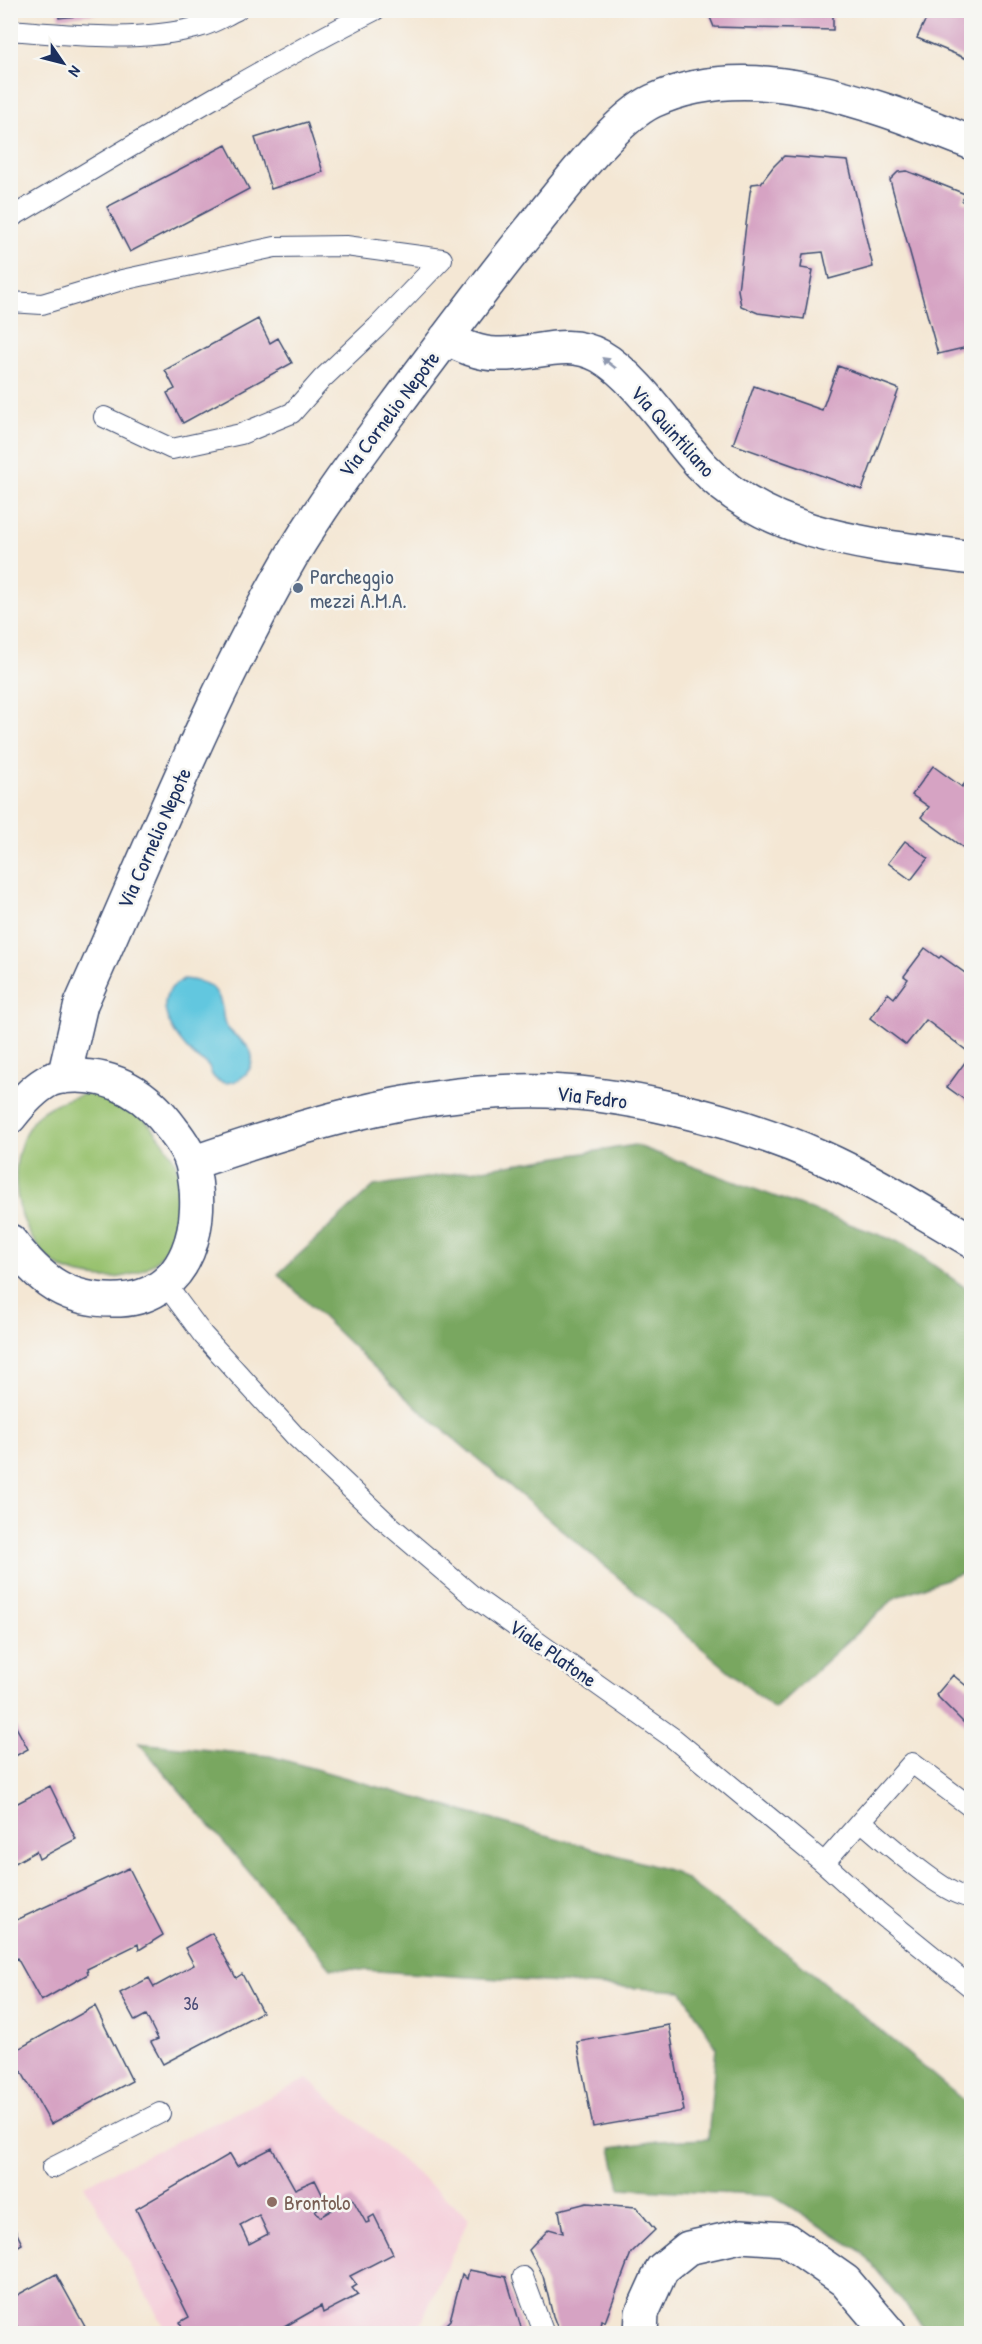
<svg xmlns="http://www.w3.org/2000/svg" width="982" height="2344" font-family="'Patrick Hand',sans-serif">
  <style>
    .built { fill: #f5cfda }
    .green { fill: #97c16d; stroke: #597866; stroke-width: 1.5 }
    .forest { fill: #79a760; stroke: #4a6b5f; stroke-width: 1.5 }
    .water { fill: #62c7df; stroke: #3e7b9e; stroke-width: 1.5 }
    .building { fill: #d6a3c3; fill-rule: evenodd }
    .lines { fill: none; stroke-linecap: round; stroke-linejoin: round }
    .lane-casing { stroke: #3c4b70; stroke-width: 22 }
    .street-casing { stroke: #3c4b70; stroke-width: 36 }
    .lane { stroke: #fff; stroke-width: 20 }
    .street { stroke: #fff; stroke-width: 33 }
    .oneway { fill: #8d97ae }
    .service-dot { fill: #5c6f8a; stroke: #f6f6f2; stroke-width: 2 }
    .education-dot { fill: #8d6e63; stroke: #f6f6f2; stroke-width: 2 }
    .labels { text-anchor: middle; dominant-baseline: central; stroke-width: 5; stroke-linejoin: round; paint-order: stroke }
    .number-label { font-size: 18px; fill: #4a4c77 }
    .street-label { font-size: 21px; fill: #1b2f5e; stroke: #f6f6f2 }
    .service-label { font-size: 21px; fill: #4e5e75; stroke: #f6f6f2; text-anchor: start }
    .education-label { font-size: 21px; fill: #785e54; stroke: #f6f6f2; text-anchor: start }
  </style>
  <rect width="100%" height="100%" fill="#f6f6f2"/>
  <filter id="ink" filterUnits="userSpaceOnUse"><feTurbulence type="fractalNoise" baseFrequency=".0167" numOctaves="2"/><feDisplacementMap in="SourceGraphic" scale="12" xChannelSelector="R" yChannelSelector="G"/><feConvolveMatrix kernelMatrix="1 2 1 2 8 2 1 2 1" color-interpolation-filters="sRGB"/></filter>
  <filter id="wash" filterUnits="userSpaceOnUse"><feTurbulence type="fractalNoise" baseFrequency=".008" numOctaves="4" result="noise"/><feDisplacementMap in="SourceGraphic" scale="24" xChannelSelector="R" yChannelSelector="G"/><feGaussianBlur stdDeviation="1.35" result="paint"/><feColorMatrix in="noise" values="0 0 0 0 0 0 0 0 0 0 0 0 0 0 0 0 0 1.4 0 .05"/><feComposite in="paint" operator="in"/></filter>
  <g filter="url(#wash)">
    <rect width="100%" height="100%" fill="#f4e7d4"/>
    <!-- built -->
    <path class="built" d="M307,2079L469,2218L418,2330L366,2334L168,2333L84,2185Z"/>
    <!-- green -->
    <path class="green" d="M85,1094C99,1096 111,1098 124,1104C146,1115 178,1155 180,1179C181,1187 180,1195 180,1202C180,1220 178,1234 167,1249C151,1270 129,1279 103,1278C91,1277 74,1275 63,1269C12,1241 0,1153 39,1114C53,1103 68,1098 85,1094Z"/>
    <!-- forest -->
    <path class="forest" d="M635,1145L904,1244L971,1292V1570L896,1597L774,1709L408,1400L278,1274L374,1186Z
      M139,1743L270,1756L675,1872L799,1962L971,2107V2333H928L862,2252L773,2196L620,2188L611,2148L658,2141L708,2139L716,2047L682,1991L331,1968Z"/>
    <!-- water -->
    <path class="water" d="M183,979C205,981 218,985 222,1008C223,1014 223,1021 226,1026C233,1037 251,1043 252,1057C254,1074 232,1089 217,1080C210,1076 212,1071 208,1066C204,1061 197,1059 193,1055C178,1040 156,1012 169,991C172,986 179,983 183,979Z"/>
    <g id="blocks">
      <!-- building -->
      <path class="building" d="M58,10H110V12L59,18Z
        M707,10H833V30L714,27Z
        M934,10H972V61L917,38L924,23Z
        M307,122L323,172L271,189L255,138Z
        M226,145L249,189L130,252L107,207Z
        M784,156L848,161L873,267L829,279L823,252L803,254L801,268L813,270L804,319L758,313L741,306L738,290L750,192L752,184L761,183L773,167Z
        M907,171L965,194L962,201L972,205V245L968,253L972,255V314L968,323V347L938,354L890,180L898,172Z
        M258,319L270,343L278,338L292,363L183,423L167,393L175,389L165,370Z
        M838,366L899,389L862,490L733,444L754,386L822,410Z
        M933,766L962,787L972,774V854L921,817L929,807L912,795Z
        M905,841L928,858L911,880L888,863Z
        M925,948L939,958L941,956L972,978V1105L947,1087L971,1054L926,1020L906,1045L870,1018L888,993L894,998L908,979L904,976Z
        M953,1675L969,1688L972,1686V1731L936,1695Z
        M10,1716L28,1749L10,1759Z
        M50,1786L76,1839L39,1859L36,1851L10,1866V1807Z
        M129,1868L163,1935L139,1950L138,1944L87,1969L88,1974L41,2001L17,1958L10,1962V1923Z
        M212,1933L236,1978L242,1974L262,2012L163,2064L151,2042L158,2039L146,2015L135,2021L120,1993L149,1978L154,1987L194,1965L185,1948Z
        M95,2006L132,2081L51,2124L11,2053Z
        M669,2025L684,2111L593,2127L577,2042Z
        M272,2148L295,2189L315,2180L327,2204L315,2210L320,2217L352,2198L366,2223L370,2222L369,2218L374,2215L393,2254L350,2276L357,2285L352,2288L358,2295L323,2313L321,2306L272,2334H253L250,2329L242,2334H185L180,2322L189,2317L136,2209L230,2154L237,2166ZM259,2215L268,2234L249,2244L240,2225Z
        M587,2203L636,2207L655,2230L631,2253L605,2322L601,2320L599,2334H560L553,2316L543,2276L529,2250L549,2229L563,2233L559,2210Z
        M10,2219L22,2244L10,2251Z
        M469,2270L506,2277L523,2334H440V2330L450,2320L462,2274L467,2279Z
        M56,2274L89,2334H21L10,2313V2299Z"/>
    </g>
  </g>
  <g filter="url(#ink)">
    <use href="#blocks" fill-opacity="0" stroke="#3c4b70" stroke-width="1.5"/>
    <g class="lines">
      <!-- lane casing -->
      <g class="lane-casing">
        <path id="lane" d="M10,30C72,35 138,43 199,27C212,24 224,16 237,10
          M10,218C131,147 250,74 375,10
          M10,302L42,304L122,280L275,247L346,246L442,259L377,327L322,379L292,413L241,434L172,449L104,417
          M166,1285L203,1335L295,1436L386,1522L474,1597L673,1738L824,1863L877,1911L972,1988
          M861,1821C880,1837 950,1901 972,1897
          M824,1863L912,1763L972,1808
          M52,2168L160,2113
          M523,2277L544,2334"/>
      </g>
      <!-- street casing -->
      <g class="street-casing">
        <path id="street" d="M446,338C462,346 479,354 497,354C534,356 565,337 600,356C637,377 672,433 702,466C771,540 878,545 972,558
          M64,1077L81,1004L97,968C158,830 215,688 291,557C325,500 365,447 405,393C446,338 487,283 530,230C559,195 614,119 653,101C754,54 877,106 972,143
          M10,1117C21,1103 34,1088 50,1080C59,1076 68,1076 77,1076C118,1076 149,1097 172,1129C180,1139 189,1152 192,1164C206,1221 190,1296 120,1300C67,1302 41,1281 10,1241
          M192,1163C297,1127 406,1093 518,1091C612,1088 736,1119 821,1157C873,1180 922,1212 972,1241
          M641,2334L642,2313L662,2269L688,2248L741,2236L785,2239L845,2281L890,2334"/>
      </g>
      <!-- lane -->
      <use href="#lane" class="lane"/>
      <!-- street -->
      <use href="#street" class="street"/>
    </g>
    <!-- one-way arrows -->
    <defs><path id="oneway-solid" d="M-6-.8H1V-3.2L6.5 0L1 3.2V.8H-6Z" transform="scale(1.5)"/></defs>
    <use class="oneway" href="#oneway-solid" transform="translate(609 363) rotate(-142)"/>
  </g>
  <!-- markers -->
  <circle class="service-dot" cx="298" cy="588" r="6"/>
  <circle class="education-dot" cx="272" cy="2202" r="6"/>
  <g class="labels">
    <!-- number labels -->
    <g class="number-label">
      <text x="191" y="2003">36</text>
    </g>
    <!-- street labels -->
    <g class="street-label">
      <text transform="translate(389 414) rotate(-53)">Via Cornelio Nepote</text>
      <text transform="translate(673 431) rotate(48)">Via Quintiliano</text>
      <text transform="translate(154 838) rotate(-66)">Via Cornelio Nepote</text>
      <text transform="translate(592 1097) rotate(7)">Via Fedro</text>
      <text transform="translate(553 1653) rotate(35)">Viale Platone</text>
    </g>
    <!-- service labels -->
    <g class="service-label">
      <text x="310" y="576">Parcheggio<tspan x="310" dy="24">mezzi A.M.A.</tspan></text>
    </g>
    <!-- education labels -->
    <g class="education-label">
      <text x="284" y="2202">Brontolo</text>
    </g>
  </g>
  <!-- margin -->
  <rect width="982" height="2344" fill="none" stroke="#f6f6f2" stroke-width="36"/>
  <!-- north arrow -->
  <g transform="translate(63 63) rotate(125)" stroke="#f6f6f2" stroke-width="4.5" paint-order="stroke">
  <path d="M0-4.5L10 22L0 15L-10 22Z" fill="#1b2f5e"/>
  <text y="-9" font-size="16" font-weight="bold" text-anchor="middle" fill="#1b2f5e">N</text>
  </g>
</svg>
